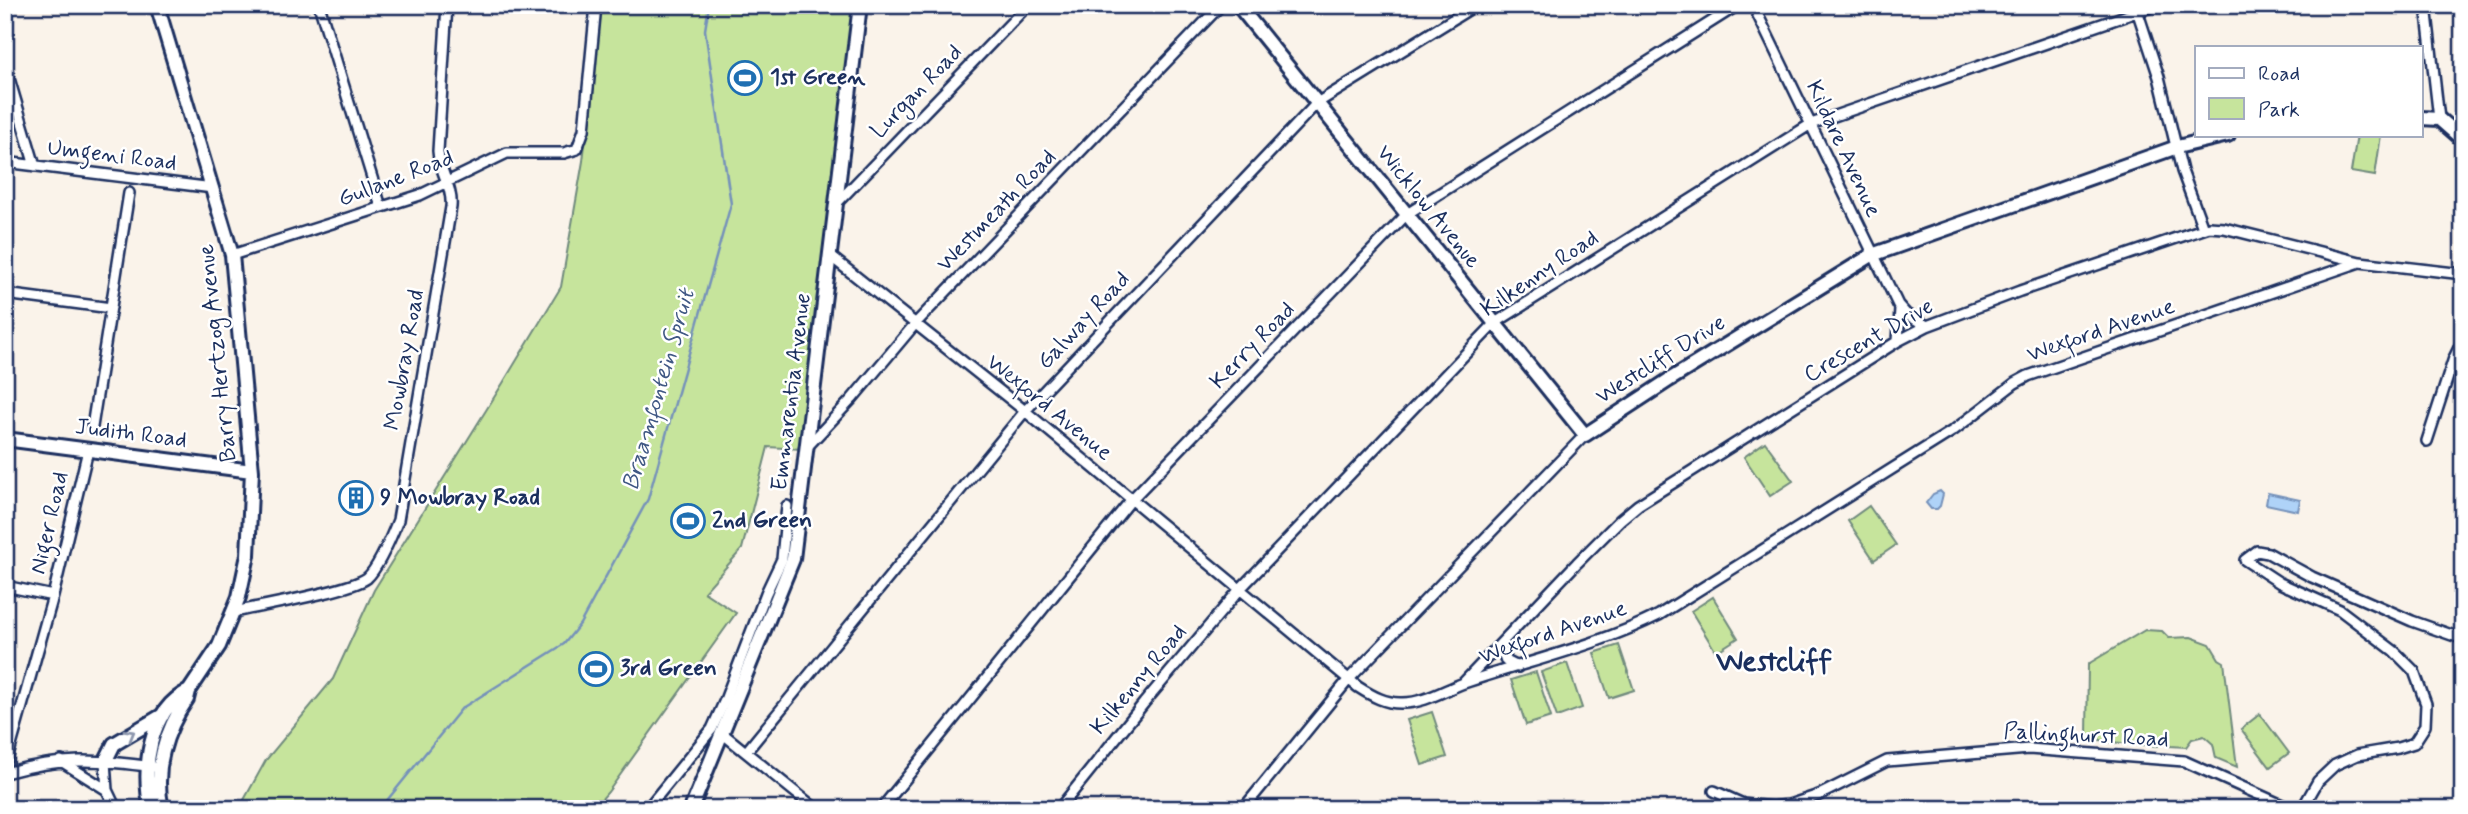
<svg xmlns="http://www.w3.org/2000/svg" width="2468" height="814" font-family="Mynerve,sans-serif">
  <style>
    .green { fill: #c6e49c; stroke: #708a7d; stroke-width: 2 }
    .water { fill: #afd3f8; stroke: #7491ba; stroke-width: 2 }
    .lines { fill: none; stroke-linecap: round; stroke-linejoin: round }
    .stream { stroke: #7491ba; stroke-width: 2.5 }
    .street-casing { stroke: #1b2f5e; stroke-width: 14 }
    .secondary-casing { stroke: #1b2f5e; stroke-width: 18 }
    .street { stroke: #fff; stroke-width: 9 }
    .secondary { stroke: #fff; stroke-width: 12 }
    .oneway { stroke: #8d97ae }
    .labels { text-anchor: middle; dominant-baseline: central; stroke-width: 5; stroke-linejoin: round; paint-order: stroke }
    .poi-label { font-size: 23px; font-weight: bold; fill: #1b2f5e; stroke: #fff; text-anchor: start }
    .street-label { font-size: 23px; fill: #1b2f5e; stroke: #fff }
    .water-label { font-size: 24px; font-style: italic; fill: #405884; stroke: #fff }
    .district-label { font-size: 30px; font-weight: bold; fill: #1b2f5e; stroke: #fff }
  </style>
  <rect width="100%" height="100%" fill="#faf3ea"/>
  <filter id="ink" filterUnits="userSpaceOnUse"><feTurbulence type="fractalNoise" baseFrequency=".0143" numOctaves="2"/><feDisplacementMap in="SourceGraphic" scale="14" xChannelSelector="R" yChannelSelector="G"/><feConvolveMatrix kernelMatrix="1 2 1 2 8 2 1 2 1" color-interpolation-filters="sRGB"/></filter>
  <g filter="url(#ink)">
    <!-- green -->
    <path class="green" d="M602,5H861L801,449L768,447L742,549L704,592L736,613L608,792L593,809H239L266,760L333,679L374,590L503,383L561,287L583,161Z
      M2357,135H2381L2375,176L2351,172Z
      M1765,442L1793,481L1770,496L1744,457Z
      M1869,506L1896,545L1874,560L1848,521Z
      M1713,597L1738,638L1716,652L1691,611Z
      M2145,630L2162,631L2169,638L2191,637L2210,644L2219,659L2224,662L2237,767L2216,758L2213,744L2204,736L2192,739L2186,747L2170,746L2168,742L2161,741L2158,746L2109,742L2087,737L2088,664Z
      M1619,645L1634,690L1609,698L1594,653Z
      M1567,663L1582,708L1557,717L1541,672Z
      M1536,672L1551,717L1526,725L1511,680Z
      M1432,712L1447,757L1422,765L1407,720Z
      M2260,714L2289,753L2270,767L2241,729Z"/>
    <!-- water -->
    <path class="water" d="M1940,491L1943,494L1940,506L1937,509H1931L1926,503L1933,494Z
      M2268,493L2300,500L2298,511L2266,504Z"/>
    <g class="lines">
      <!-- stream -->
      <path class="stream" d="M380,809L462,708L564,644L580,624L648,499L731,204L705,30L709,5"/>
      <!-- street casing -->
      <g class="street-casing">
        <path id="street" d="M319,5L381,207
          M1753,5L1898,305L1906,314L1927,326
          M2426,5L2439,119
          M2136,7L2159,77L2182,171L2203,228
          M5,65L35,166
          M5,162L213,188
          M836,204L1028,5
          M232,255L420,195L507,153H564L577,149L584,130L596,5
          M829,255L1025,411L1358,687C1372,696 1386,704 1403,703C1425,703 1444,690 1464,683C1529,661 1597,646 1659,615L1954,430L2015,383L2028,376L2360,262
          M5,294L111,308
          M1898,341L1900,309
          M92,427L129,193
          M2427,441L2454,358L2463,340
          M806,448L852,399L915,324L1221,5
          M5,586L53,596
          M234,612C261,606 349,591 367,578C379,567 392,535 398,520L451,207C453,187 439,171 438,151L447,5
          M1500,644L1506,661L1518,667
          M1464,682L1577,563L1620,520L1638,505L1898,341L1927,326L2020,291L2209,227L2224,228L2360,262L2463,274
          M722,733L816,809
          M746,752L1025,411L1317,103L1476,5
          M61,761L107,790
          M105,762L107,790L116,809
          M5,767L53,596L88,450
          M5,773C62,757 96,759 154,767
          M1714,791L1743,804L1772,807L1789,805L1819,795L1887,761L2029,749L2184,761L2291,809
          M647,809L712,729L725,700L766,593L782,559L787,506
          M881,809L1131,500L1407,214L1738,5
          M1059,809L1144,703L1241,588L1495,323L1811,124L2157,5
          M1243,809L1349,679L1585,435
          M2302,809L2318,781L2335,765L2357,755L2398,748L2414,743L2425,726L2426,704L2414,671L2394,651L2340,610L2280,583L2245,560L2257,551L2268,553L2312,577L2412,621L2463,639"/>
      </g>
      <!-- secondary casing -->
      <g class="secondary-casing">
        <path id="secondary" d="M157,5L232,255L252,471L248,555L239,597L219,646L189,691L187,699C165,731 153,770 162,809
          M1238,5L1585,435L1669,380L1872,255L2177,147L2228,135
          M2421,118L2439,119L2463,140
          M5,439L252,471
          M105,762L114,744L163,715
          M151,809C142,771 148,710 189,691
          M691,809L793,559L860,5"/>
      </g>
      <!-- street -->
      <use href="#street" class="street"/>
      <!-- secondary -->
      <use href="#secondary" class="secondary"/>
    </g>
    <!-- one-way arrows -->
    <defs><path id="oneway-chevron" d="M-2-3.5L2.5 0L-2 3.5" fill="none" stroke-width="1.6" stroke-linecap="round" stroke-linejoin="round" transform="scale(1.75)"/></defs>
    <use class="oneway" href="#oneway-chevron" transform="translate(130 734) rotate(-30)"/>
  </g>
  <!-- icons -->
  <defs>
    <g id="stadium-ring" transform="scale(1.75)"><circle r="9.5" fill="#fff" stroke="#1f6fb2" stroke-width="1.5"/><path d="M0-5a6.5 5 0 1 0 0 10a6.5 5 0 1 0 0-10ZM-3.5-1.8h7v3.6h-7Z" fill="#1f6fb2"/></g>
    <g id="building-ring" transform="scale(1.75)"><circle r="9.5" fill="#fff" stroke="#1f6fb2" stroke-width="1.5"/><path d="M-4-6H4V6H1V3H-1V6H-4ZM-2.5-4.3h1.7v1.8h-1.7ZM.8-4.3h1.7v1.8H.8ZM-2.5-1h1.7V.8h-1.7ZM.8-1h1.7V.8H.8Z" fill="#1f6fb2"/></g>
  </defs>
  <g fill-rule="evenodd">
    <use href="#stadium-ring" x="745" y="78"/>
    <use href="#building-ring" x="356" y="498"/>
    <use href="#stadium-ring" x="688" y="521"/>
    <use href="#stadium-ring" x="596" y="669"/>
  </g>
  <g class="labels">
    <!-- poi labels -->
    <g class="poi-label">
      <text x="770" y="78">1st Green</text>
      <text x="380" y="498">9 Mowbray Road</text>
      <text x="712" y="521">2nd Green</text>
      <text x="620" y="669">3rd Green</text>
    </g>
    <!-- street labels -->
    <g class="street-label">
      <text transform="translate(917 92) rotate(-46)">Lurgan Road</text>
      <text transform="translate(1843 149) rotate(65)">Kildare Avenue</text>
      <text transform="translate(112 156) rotate(7)">Umgeni Road</text>
      <text transform="translate(396 179) rotate(-21)">Gullane Road</text>
      <text transform="translate(1428 207) rotate(51)">Wicklow Avenue</text>
      <text transform="translate(997 211) rotate(-46)">Westmeath Road</text>
      <text transform="translate(1540 274) rotate(-34)">Kilkenny Road</text>
      <text transform="translate(1084 321) rotate(-47)">Galway Road</text>
      <text transform="translate(2101 331) rotate(-19)">Wexford Avenue</text>
      <text transform="translate(1869 341) rotate(-30)">Crescent Drive</text>
      <text transform="translate(1253 346) rotate(-46)">Kerry Road</text>
      <text transform="translate(218 353) rotate(-96)">Barry Hertzog Avenue</text>
      <text transform="translate(405 360) rotate(-80)">Mowbray Road</text>
      <text transform="translate(1661 360) rotate(-32)">Westcliff Drive</text>
      <text transform="translate(792 392) rotate(-83)">Emmarentia Avenue</text>
      <text transform="translate(1049 408) rotate(39)">Wexford Avenue</text>
      <text transform="translate(131 434) rotate(7)">Judith Road</text>
      <text transform="translate(50 523) rotate(-77)">Niger Road</text>
      <text transform="translate(1553 633) rotate(-19)">Wexford Avenue</text>
      <text transform="translate(1139 680) rotate(-50)">Kilkenny Road</text>
      <text transform="translate(2086 736) rotate(3)">Pallinghurst Road</text>
    </g>
    <!-- water labels -->
    <g class="water-label">
      <text transform="translate(659 390) rotate(-74)">Braamfontein Spruit</text>
    </g>
    <!-- district labels -->
    <g class="district-label">
      <text x="1774" y="661">Westcliff</text>
    </g>
  </g>
  <!-- margin -->
  <rect width="2468" height="814" fill="none" stroke="#fff" stroke-width="28"/>
  <rect x="14" y="14" width="2440" height="786" fill="none" stroke="#1b2f5e" stroke-width="2.5" filter="url(#ink)"/>
  <!-- legend -->
  <rect x="2195" y="46" width="228" height="91" fill="#ffffff" stroke="#a4acbf" stroke-width="2"/>
  <rect x="2209" y="68" width="35" height="10" fill="#ffffff" stroke="#a4acbf" stroke-width="2"/>
  <text x="2258" y="80" font-size="21" fill="#1b2f5e">Road</text>
  <rect x="2209" y="98" width="35" height="21" fill="#c6e49c" stroke="#a4acbf" stroke-width="2"/>
  <text x="2258" y="116" font-size="21" fill="#1b2f5e">Park</text>
</svg>
